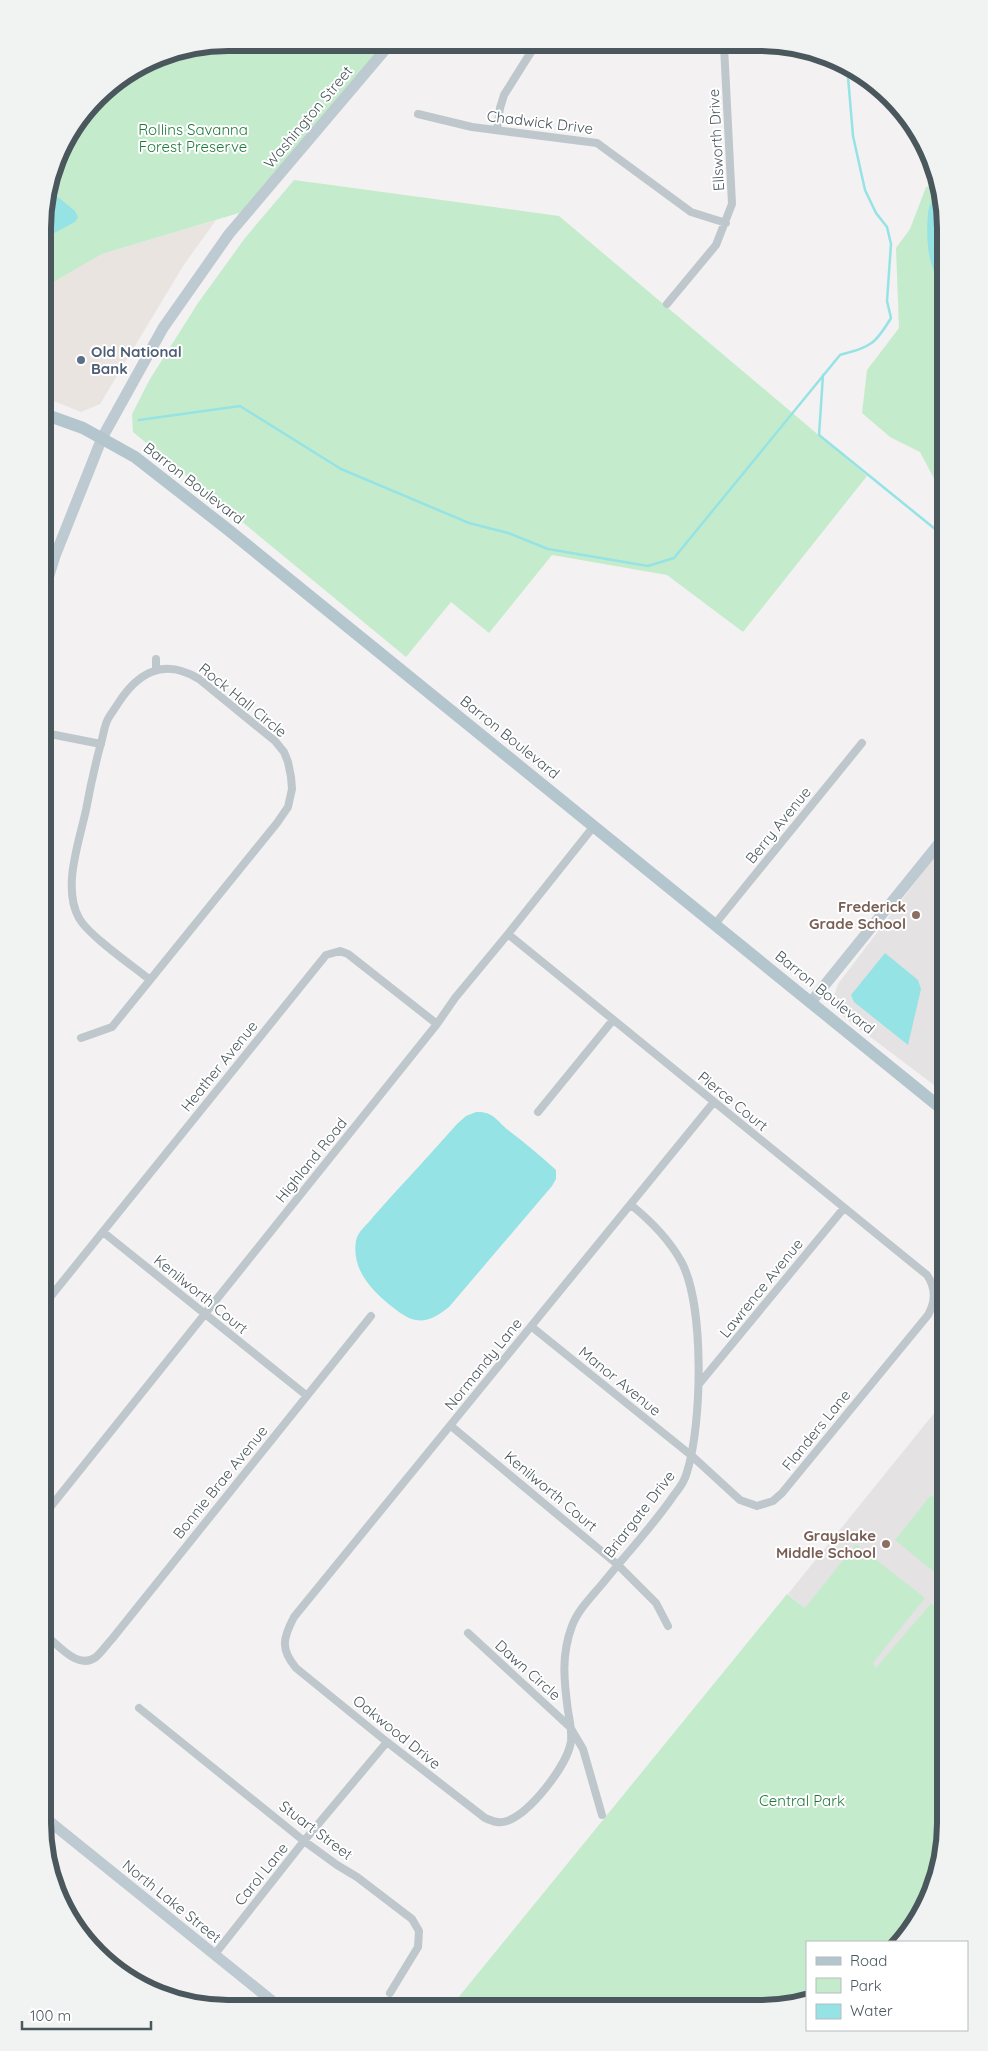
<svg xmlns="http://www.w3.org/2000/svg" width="988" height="2051" font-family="Quicksand,sans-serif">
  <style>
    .commercial { fill: #e9e4df }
    .education { fill: #e4e2e3 }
    .green { fill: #c4eccc }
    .water { fill: #95e3e5 }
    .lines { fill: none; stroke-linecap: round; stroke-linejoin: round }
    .stream { stroke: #95e3e5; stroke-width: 2.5 }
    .street { stroke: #bec7cc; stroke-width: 8 }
    .secondary { stroke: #becad1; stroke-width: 11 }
    .primary { stroke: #b3c5cd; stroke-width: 12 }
    .service-dot { fill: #5c6f8a; stroke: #fff; stroke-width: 2 }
    .education-dot { fill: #8d6e63; stroke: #fff; stroke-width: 2 }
    .labels { text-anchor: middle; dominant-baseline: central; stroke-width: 4; stroke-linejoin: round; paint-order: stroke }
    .street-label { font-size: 15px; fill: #4a575d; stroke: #fff }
    .park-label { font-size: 15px; fill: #20793c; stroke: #fff }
    .service-label { font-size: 15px; font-weight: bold; fill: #4e5e75; stroke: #fff; text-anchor: start }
    .education-label { font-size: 15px; font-weight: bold; fill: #785e54; stroke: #fff; text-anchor: end }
    .rim { fill: none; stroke: #4a575d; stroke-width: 6 }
  </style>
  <rect width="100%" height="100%" fill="#f3f1f1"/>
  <!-- commercial -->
  <path class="commercial" d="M216,220L183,266L100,404L81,412L44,397L43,288L102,254Z"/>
  <!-- education -->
  <path class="education" d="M942,847V1091L840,1014L834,1005L833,999L838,984Z
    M944,1401V1615L930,1604L877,1668L788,1594Z"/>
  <!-- green -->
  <path class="green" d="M228,43L390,44L249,210L102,254L43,288V216L62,146L106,89L157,57Z
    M294,180L559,216L867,476L743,632L667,575L552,555L489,633L451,602L406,657L133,432L132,414L150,379L198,303L245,238Z
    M939,184L940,490L920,452L890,437L862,413L867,370L899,328L896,248L910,229L926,187Z
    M931,1495L944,1505V1580L895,1540Z
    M856,1544L925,1598L873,1663L876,1668L931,1603L944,1615L945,1835L931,1894L907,1936L900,1942H807V2002L453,2004L787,1594L805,1608Z"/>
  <!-- water -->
  <path class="water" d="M934,196L939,199V279C927,265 926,233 928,214C928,208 932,201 934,196Z
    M58,197L75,211L78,217L75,222L43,239V216L47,200Z
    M885,953L918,980L921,989L908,1045L854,1002L851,995Z
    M476,1112C493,1111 497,1121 508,1130C525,1143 541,1156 556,1170V1179L552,1186L449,1307C429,1323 416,1326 395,1309C374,1293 351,1271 356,1241C357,1232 368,1224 373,1217C401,1185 430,1155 457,1124L466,1116Z"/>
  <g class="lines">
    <!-- stream -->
    <path class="stream" d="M823,375L819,435L940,533
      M139,420L240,406L341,469L469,523L508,533L548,549L648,566L674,558L840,355C871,346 874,346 891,318L887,301L891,244L887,227L876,213L865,190L853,136L847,65
      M44,434H48"/>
    <!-- street -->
    <path class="street" d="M418,114L472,127L597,143L691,212L726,223
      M497,130L500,108L504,95L536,44
      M667,304L716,245L732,204L724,46
      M156,659V670
      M45,733L101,744
      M715,924L862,743
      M508,934L927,1275C936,1288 936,1301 928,1315L782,1493L773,1501L757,1506L740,1500L692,1456L532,1327
      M81,1038L112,1027L277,823L288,807L292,789L291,777L288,762L284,752L275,741L199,679C163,657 137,673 117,705C114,710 109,716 107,721C104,728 103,736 101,743C95,765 90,788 86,810C79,842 62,888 79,918C88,935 133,966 150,980
      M538,1112L613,1020
      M631,1205C651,1221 668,1238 681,1261C705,1305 702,1425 687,1472C685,1480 679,1489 674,1495C653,1526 626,1554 603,1583C592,1596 578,1610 572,1626C561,1655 564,1681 568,1711C570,1721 572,1731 571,1741C568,1765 530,1813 507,1821C499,1824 492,1821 485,1818L387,1742L296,1668C280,1649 283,1638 294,1617L713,1103
      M103,1232L306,1395
      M47,1301L326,955L340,951L348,954L437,1024
      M699,1384L844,1208
      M451,1426L618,1565L656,1603L668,1626
      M48,1510L437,1024L455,998L508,934L594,826
      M468,1633L570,1727L583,1749L602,1815
      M48,1637C60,1647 79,1670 96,1657C102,1652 107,1644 112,1639L371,1316
      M139,1708L304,1841L337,1865L357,1877L412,1919L419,1931L418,1947L390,1993
      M215,1954L304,1841L387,1742"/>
    <!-- secondary -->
    <path class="secondary" d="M44,591L55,556L102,438L163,328L229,234L390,44
      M811,1002L941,841
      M49,1821L277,2005"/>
    <!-- primary -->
    <path class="primary" d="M44,414L83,428L135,457L226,528L942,1109"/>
  </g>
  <!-- markers -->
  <circle class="service-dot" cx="81" cy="360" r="5"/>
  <g class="education-dot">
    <circle cx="916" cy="915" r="5"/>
    <circle cx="886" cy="1544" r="5"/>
  </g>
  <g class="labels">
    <!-- street labels -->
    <g class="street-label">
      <text transform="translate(308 117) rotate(-50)">Washington Street</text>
      <text transform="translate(540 122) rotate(7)">Chadwick Drive</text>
      <text transform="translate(716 140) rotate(-93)">Ellsworth Drive</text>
      <text transform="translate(194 483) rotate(38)">Barron Boulevard</text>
      <text transform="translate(243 700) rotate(39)">Rock Hall Circle</text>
      <text transform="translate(510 737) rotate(39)">Barron Boulevard</text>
      <text transform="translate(778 825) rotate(-51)">Berry Avenue</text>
      <text transform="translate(825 992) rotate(39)">Barron Boulevard</text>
      <text transform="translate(219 1066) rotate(-51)">Heather Avenue</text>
      <text transform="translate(733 1101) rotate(39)">Pierce Court</text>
      <text transform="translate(311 1160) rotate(-51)">Highland Road</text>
      <text transform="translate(761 1288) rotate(-51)">Lawrence Avenue</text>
      <text transform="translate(201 1294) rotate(39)">Kenilworth Court</text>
      <text transform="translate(483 1364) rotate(-51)">Normandy Lane</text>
      <text transform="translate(620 1381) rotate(39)">Manor Avenue</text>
      <text transform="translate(816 1430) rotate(-51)">Flanders Lane</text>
      <text transform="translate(220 1482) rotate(-51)">Bonnie Brae Avenue</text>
      <text transform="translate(551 1491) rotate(40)">Kenilworth Court</text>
      <text transform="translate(639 1514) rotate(-52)">Briargate Drive</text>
      <text transform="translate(528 1670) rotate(42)">Dawn Circle</text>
      <text transform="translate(397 1732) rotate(39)">Oakwood Drive</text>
      <text transform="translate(316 1830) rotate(37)">Stuart Street</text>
      <text transform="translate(261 1874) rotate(-51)">Carol Lane</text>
      <text transform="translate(172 1901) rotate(39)">North Lake Street</text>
    </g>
    <!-- park labels -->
    <g class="park-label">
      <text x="193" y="129">Rollins Savanna<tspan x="193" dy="17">Forest Preserve</tspan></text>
      <text x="802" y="1800">Central Park</text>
    </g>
    <!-- service labels -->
    <g class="service-label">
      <text x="91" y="351">Old National<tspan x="91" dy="17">Bank</tspan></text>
    </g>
    <!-- education labels -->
    <g class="education-label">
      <text x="906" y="906">Frederick<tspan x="906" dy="17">Grade School</tspan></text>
      <text x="876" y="1535">Grayslake<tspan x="876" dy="17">Middle School</tspan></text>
    </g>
  </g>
  <!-- crop -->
  <path d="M0 0H988V2051H0ZM228 51H760A177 177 0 0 1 937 228V1823A177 177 0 0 1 760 2000H228A177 177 0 0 1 51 1823V228A177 177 0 0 1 228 51Z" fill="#f1f2f2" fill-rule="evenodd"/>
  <path class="rim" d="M228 51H760A177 177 0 0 1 937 228V1823A177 177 0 0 1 760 2000H228A177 177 0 0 1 51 1823V228A177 177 0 0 1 228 51Z"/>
  <!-- legend -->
  <rect x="806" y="1941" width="162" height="90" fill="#ffffff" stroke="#b7bcbe"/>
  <rect x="816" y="1957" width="25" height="8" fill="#b3c5cd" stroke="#b7bcbe"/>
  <text x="850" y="1966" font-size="15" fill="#4a575d">Road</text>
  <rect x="816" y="1978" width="25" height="15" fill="#c4eccc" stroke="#b7bcbe"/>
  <text x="850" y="1991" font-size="15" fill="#4a575d">Park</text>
  <rect x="816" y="2004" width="25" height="15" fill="#95e3e5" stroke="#b7bcbe"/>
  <text x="850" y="2016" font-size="15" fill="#4a575d">Water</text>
  <!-- scale -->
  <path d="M22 2021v8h129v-8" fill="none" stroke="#4a575d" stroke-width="2.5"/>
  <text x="30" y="2021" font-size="15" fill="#4a575d" stroke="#ffffff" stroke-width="4" paint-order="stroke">100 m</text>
</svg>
